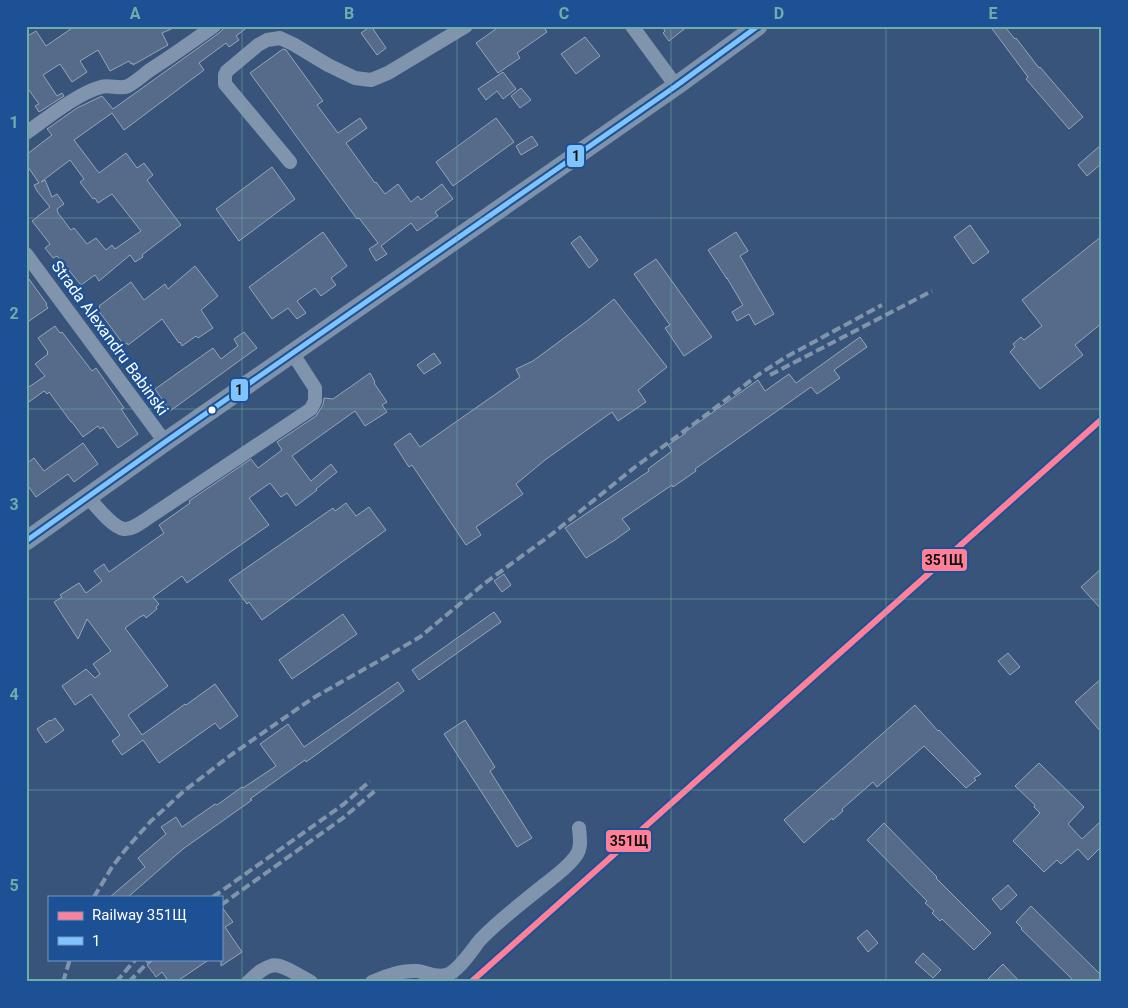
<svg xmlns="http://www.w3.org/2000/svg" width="1128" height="1008" font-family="Roboto,sans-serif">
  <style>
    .building { fill: #556b89; stroke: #96a5ba; fill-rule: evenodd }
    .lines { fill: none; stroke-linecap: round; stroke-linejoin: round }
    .minor { stroke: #8194ad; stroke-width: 14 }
    .major { stroke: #7f92ab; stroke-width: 19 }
    .rail { stroke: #8094ab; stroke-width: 4; stroke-dasharray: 9 4; stroke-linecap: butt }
    .bus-1-casing { stroke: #1d5195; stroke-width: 9 }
    .bus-1 { stroke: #80c4ff; stroke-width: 5 }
    .rail-1-casing { stroke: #1d5195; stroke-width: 10 }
    .rail-1 { stroke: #ff8098; stroke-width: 6 }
    .grid { fill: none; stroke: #6fada8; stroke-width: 1; stroke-opacity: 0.55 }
    .bus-dot { fill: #fff; stroke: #1d5195; stroke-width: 2 }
    .labels { text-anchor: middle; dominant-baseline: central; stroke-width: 5; stroke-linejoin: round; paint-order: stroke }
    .street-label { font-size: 16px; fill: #fff; stroke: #1d5195 }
    .line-badge { stroke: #1d5195; stroke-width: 2 }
    .pale-badge-label { font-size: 14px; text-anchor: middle; font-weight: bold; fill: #111 }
    .neatline { fill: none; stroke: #6fada8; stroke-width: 2 }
    .grid-label { font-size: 16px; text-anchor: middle; font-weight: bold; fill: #6fada8 }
  </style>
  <rect width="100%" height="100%" fill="#38547a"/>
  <!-- building -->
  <path class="building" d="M75,26H178L162,33L168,45L133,65V63L131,64L129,61L110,71L98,50L80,61L87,72L72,82L60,64L43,75L57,96L62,93L64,96L39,112L35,106L39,104L26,86V37L36,31L46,46Z
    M226,26H249L236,36L239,40L229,47L226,43L199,63L204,70L124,130L112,113L74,140L99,173L126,153L137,168L144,163L153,175L147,180L181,225L142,255L143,257L135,262L130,255L99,281L95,275L81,285L57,256L53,258L45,248L50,244L32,221L50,207L37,191L34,185L39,183L26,164V155L52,135L47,129L77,108L102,96L113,109L219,33ZM70,160L84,179L80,182L93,199L95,198L98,203L112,194L141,231L115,249L112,245L106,250L96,238L87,244L74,228L71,230L58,213L57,209L64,204L57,194L52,197L45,180L41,182Z
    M371,26L386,48L377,55L361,33Z
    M500,26H543L547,32L517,53L520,58L498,73L476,43Z
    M662,26H688L669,41L663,33L665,31Z
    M990,26H1004L1015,39L1016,38L1039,68L1040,67L1083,117L1069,129L1026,79L1028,77Z
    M585,37L600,56L576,74L561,54Z
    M283,49L286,50L323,101L317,105L338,133L360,118L367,128L346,143L375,183L376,182L385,194L398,184L411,202L418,196L421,200L442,184L453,199L435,212L438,216L417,231L411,223L381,246L387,254L376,261L369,249L378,243L359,218L357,219L250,73Z
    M503,72L516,89L503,99L497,91L486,100L478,89Z
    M521,88L531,100L520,108L511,96Z
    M496,118L514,142L453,186L436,162Z
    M532,136L538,145L521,155L516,146Z
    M1102,144V163L1087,176L1078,165Z
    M272,167L295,199L239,241L216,209Z
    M970,225L989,252L973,264L954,237Z
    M323,232L347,266L331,278L336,285L321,296L315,288L297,301L306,313L297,319L288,308L272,319L249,287Z
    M736,232L748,251L740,256L774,314L755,325L749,314L737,321L732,312L743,305L727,278V279L708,250Z
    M580,236L598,260L589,268L571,243Z
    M1102,236V323L1075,345L1083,355L1040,389L1010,352L1015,347L1013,344L1021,337L1024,340L1042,326L1022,300Z
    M656,259L712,337L684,356L665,328L670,325L634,274Z
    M195,266L218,296L201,310L213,328L198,338L196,336L182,346L180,342L179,343L162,319L128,345L127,343L124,345L98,310L100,308L99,306L131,282L144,300L165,284L168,289Z
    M26,275L47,304L46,305L48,308L26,323Z
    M614,299L667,367L638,390L646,402L618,421L612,412L545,460L516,484L523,494L476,527L481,535L466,545L412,465L409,467L394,444L410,433L420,447L520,377L516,369L533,361L587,321Z
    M55,326L60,333L62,332L92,371L96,368L124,408L121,409L138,434L118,448L103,427L100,429L98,426L83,437L72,422H71L49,392L47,394L44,391L26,404V389L45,376L35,364L48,354L47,353L48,352L38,338Z
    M244,332L257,348L170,411L155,389L213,348L221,359L238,346L234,339Z
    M860,337L867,347L834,370L840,378L817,394L811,387L695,469L696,471L673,487L672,485L622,519L630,529L615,540L586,558L565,528L649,471L648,469L672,451L668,445L686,433L685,432L758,380L765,391L789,374L796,383Z
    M434,353L441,363L424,374L417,365Z
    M370,373L375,382L374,383L387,402L382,405L387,412L365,426L355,411L292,456L311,481L331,464L337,472L316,489L317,490L296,506L287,493L281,497L270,483L249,498L269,525L226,555L187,583L182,576L153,597L159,604L156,607L157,609L146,618L144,615L140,617L125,628L168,686L128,715L142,735L185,704L186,705L215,684L238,716L220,729L215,723L159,763L143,740L122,755L112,741L120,735L91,694L75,705L62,686L86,669L95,678L100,674L93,664L111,651L87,619L78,639L54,602L62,597L60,595L79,583L86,593L102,581L94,571L104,564L109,572L164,533L159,525L190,503L189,501L251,459L258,468L282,450L277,442L316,416L323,405L324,398L333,399Z
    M83,443L98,464L74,482L68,474L36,497L26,483V464L34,458L44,471Z
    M346,503L356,516L369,507L386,530L262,620L249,602L247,604L229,580L333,508L335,511Z
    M1102,568V610L1081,587Z
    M504,574L511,585L502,592L494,581Z
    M494,612L501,622L419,680L412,670Z
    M343,614L357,634L292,679L279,660Z
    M1008,653L1020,667L1010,675L998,661Z
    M1102,678V733L1075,702Z
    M398,682L404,691L306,762L305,760L250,799L252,800L183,849L128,897H110L145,867L138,858L166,834L161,827L176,817L182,827L215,804L217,805L242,787L243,788L276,766L260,744L288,724L304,747Z
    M915,705L938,731L939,730L981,774L974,778L976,780L966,788L924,746L877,787L873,782L842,809L843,811L833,820L832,818L804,843L784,820Z
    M55,718L64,730L46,743L37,729L50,720L51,721Z
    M465,720L495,767L490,771L532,838L517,847L444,734Z
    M1039,763L1084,807L1068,824L1082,839L1102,820V846L1088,860L1078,849L1061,864L1057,860L1044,872L1013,841L1040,813L1034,807L1035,805L1015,786Z
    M884,823L937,877L936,878L991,933L974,950L942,919L940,921L932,913L934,911L925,903L927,901L867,840Z
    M1008,885L1017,895L1001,910L992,899Z
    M221,906L233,922L225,927L242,952L221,966Z
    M1031,906L1102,976V982H1075L1021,929L1022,928L1016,922Z
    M867,930L878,943L868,952L857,938Z
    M923,953L941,970L933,978L915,962Z
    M155,959H210L176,982H169L162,972L156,977L154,974L147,965Z
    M1003,964L1020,982H985Z"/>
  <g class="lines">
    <!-- minor -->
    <path class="minor" d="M632,26L676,86
      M26,133C46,119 78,93 101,87C110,84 119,90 128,86C136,82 143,75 150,70C172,56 193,41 214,26
      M290,162L225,84V75L227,71L258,45L267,40L280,38L293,44L328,65L355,78L371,80L388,73L466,26
      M26,254L165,442
      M88,497C96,506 112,527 124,529C131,530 139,524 145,520L311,409L315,401V388L293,354
      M248,982C255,976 262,968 271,966C280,962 301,977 311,982
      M372,982C386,976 401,970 417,971C426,972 436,978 446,975C458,972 472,950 480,940C499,920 522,903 544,885C554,877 567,868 575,857C582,849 580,838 579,828"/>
    <!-- major -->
    <path class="major" d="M26,541L165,442L676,86L758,26"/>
    <!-- rail -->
    <path class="rail" d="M770,375L932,291
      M94,897L112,867L126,849L151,821L184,791L231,755L313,698L377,662L420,637L485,583L552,534L635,467L702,418L758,375L786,357L882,305
      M213,897L344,804L370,781
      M221,905L343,818L376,790
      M63,982L70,959
      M116,982L136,959
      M129,982L151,959"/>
    <!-- bus-1 casing -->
    <g class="bus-1-casing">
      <path id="bus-1" d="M26,541L165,442L676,86L758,26"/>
    </g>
    <!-- bus-1 -->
    <use href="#bus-1" class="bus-1"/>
    <!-- rail-1 casing -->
    <g class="rail-1-casing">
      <path id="rail-1" d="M471,982L1102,419"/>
    </g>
    <!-- rail-1 -->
    <use href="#rail-1" class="rail-1"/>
  </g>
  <!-- grid -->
  <path class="grid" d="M242,26V982M457,26V982M671,26V982M886,26V982M26,218H1102M26,409H1102M26,599H1102M26,790H1102"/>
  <!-- markers -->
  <circle class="bus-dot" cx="212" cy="410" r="4.5"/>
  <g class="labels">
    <!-- street labels -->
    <g class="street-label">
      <text transform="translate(110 338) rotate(54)">Strada Alexandru Babinski</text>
    </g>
  </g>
  <g class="line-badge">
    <rect x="566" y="144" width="19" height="24" rx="5" fill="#80c4ff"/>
    <rect x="230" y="378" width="19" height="24" rx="5" fill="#80c4ff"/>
    <rect x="921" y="548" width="47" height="24" rx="5" fill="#ff8098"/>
    <rect x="605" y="829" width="47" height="24" rx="5" fill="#ff8098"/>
  </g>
  <g class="pale-badge-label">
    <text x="576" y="161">1</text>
    <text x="239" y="395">1</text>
    <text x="944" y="565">351Щ</text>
    <text x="629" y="846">351Щ</text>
  </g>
  <!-- border -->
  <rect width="1128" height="1008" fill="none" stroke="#1d5195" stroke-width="55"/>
  <!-- legend -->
  <rect x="48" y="896" width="175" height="65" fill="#1d5195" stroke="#7797bf"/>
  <rect x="58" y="912" width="25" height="8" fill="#ff8098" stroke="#7797bf"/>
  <text x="92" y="920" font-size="15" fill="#ffffff">Railway 351Щ</text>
  <rect x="58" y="937" width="25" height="8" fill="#80c4ff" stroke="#7797bf"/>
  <text x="92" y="946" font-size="15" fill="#ffffff">1</text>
  <rect x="28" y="28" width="1072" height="952" class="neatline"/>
  <g class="grid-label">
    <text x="135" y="19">A</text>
    <text x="349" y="19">B</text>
    <text x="564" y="19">C</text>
    <text x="779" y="19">D</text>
    <text x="993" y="19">E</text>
    <text x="14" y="128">1</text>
    <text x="14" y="319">2</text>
    <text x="14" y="510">3</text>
    <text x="14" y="700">4</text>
    <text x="14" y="891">5</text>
  </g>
</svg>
